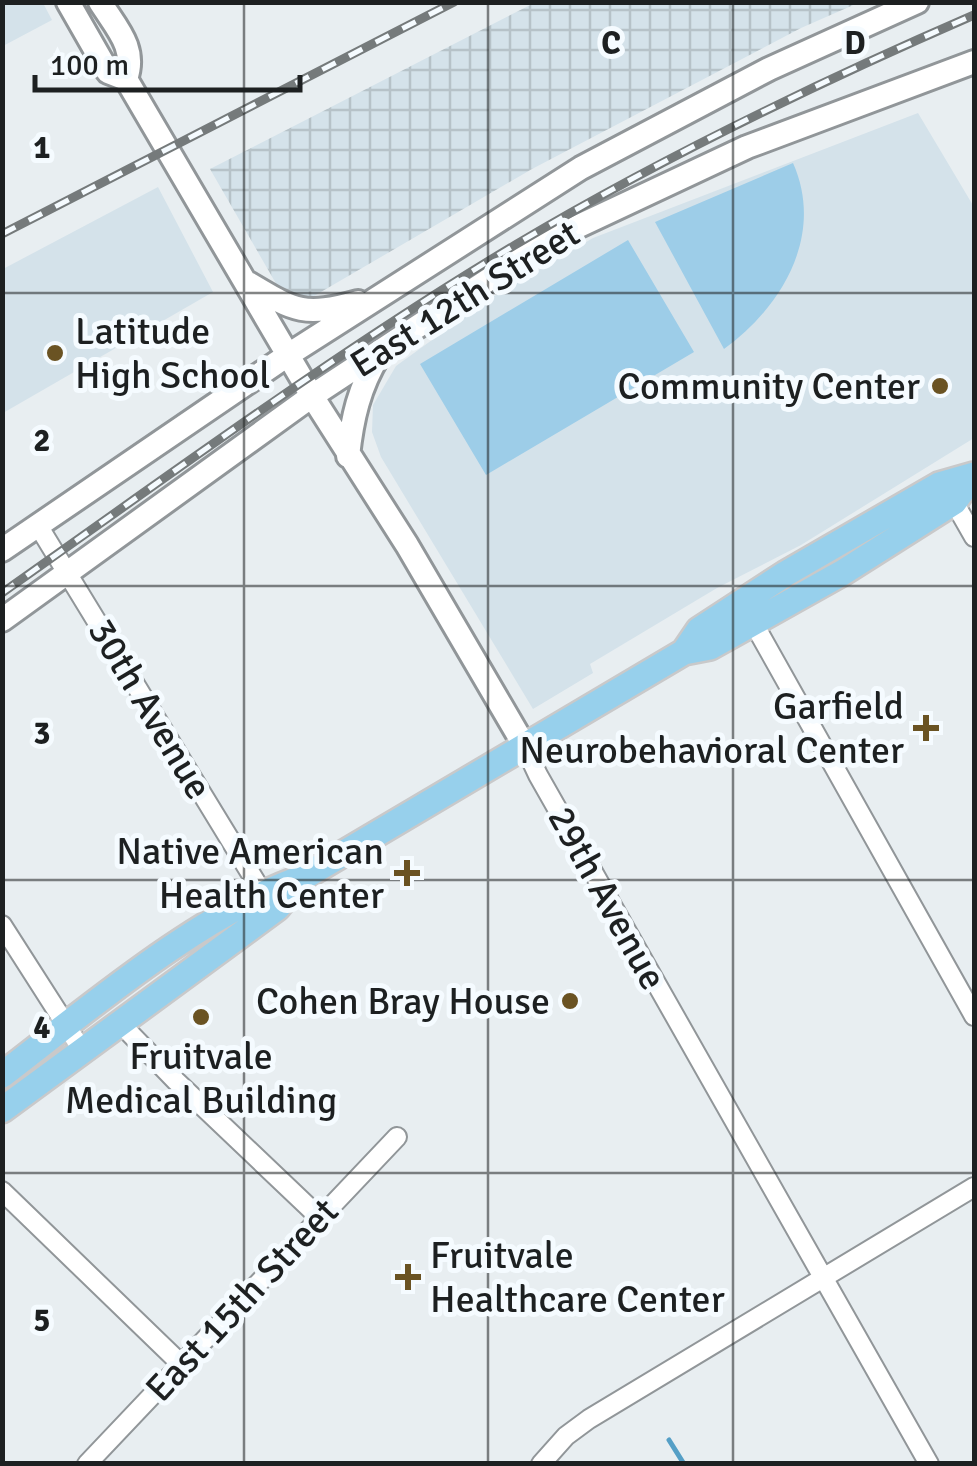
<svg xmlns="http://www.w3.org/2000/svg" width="977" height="1466" font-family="Signika,sans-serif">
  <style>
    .built { fill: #d4e2ea }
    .industrial { fill: url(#industrial-grid) }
    .pitch { fill: #9dcde8 }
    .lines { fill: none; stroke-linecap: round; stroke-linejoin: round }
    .stream { stroke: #559fc6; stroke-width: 5 }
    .street-casing { stroke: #919699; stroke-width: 22 }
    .secondary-casing { stroke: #919699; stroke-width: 28 }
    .primary-casing { stroke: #c9c9ca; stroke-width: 30 }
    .street { stroke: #fff; stroke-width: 18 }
    .secondary { stroke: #fff; stroke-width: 22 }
    .primary { stroke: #97d0ec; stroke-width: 25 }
    .rail-casing { stroke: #757a7b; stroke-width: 9 }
    .rail { stroke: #f5fbff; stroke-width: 5; stroke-dasharray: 15; stroke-linecap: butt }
    .grid { fill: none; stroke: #1d2021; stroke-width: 2.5; stroke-opacity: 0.55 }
    .poi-dot { fill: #6a5323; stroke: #f5fbff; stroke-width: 4 }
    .labels { text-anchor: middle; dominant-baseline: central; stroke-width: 10; stroke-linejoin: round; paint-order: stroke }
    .street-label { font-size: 38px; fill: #1d2021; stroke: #f5fbff }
    .poi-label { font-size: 38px; fill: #1d2021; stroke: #f5fbff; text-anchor: end }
    .grid-label { font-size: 32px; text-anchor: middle; font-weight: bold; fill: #1d2021; stroke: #f5fbff; stroke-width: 10; stroke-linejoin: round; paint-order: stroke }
  </style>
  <defs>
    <pattern id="industrial-grid" width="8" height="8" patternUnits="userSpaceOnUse" patternTransform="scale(2.5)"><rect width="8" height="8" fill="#d4e2ea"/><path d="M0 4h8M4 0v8" fill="none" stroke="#b6c2c8"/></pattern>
  </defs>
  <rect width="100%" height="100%" fill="#e8eef1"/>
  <!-- built -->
  <path class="built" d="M3,2L43,3L52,20L3,46Z
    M918,113L974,207V438L801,545L717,588L590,664L593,673L533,709L381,457L372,432L373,405L396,366L486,301L593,238Z
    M158,187L213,292L3,413V269Z"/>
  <!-- industrial -->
  <path class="industrial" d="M534,3H858L801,28L532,169L314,296L295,298L278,287L210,169Z"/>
  <!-- pitch -->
  <path class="pitch" d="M793,163C825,235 782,307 724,349L655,222Z
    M628,240L694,352L486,475L420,364Z"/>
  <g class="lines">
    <!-- stream -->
    <path class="stream" d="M669,1440L684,1464"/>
    <!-- street casing -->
    <g class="street-casing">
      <path id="street" d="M954,502L974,537
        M39,527L262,892
        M754,624L974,1016
        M524,745L538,775L929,1464
        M2,925L82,1050
        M119,1022L176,1081L320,1218
        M2,1191L181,1364
        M87,1464L397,1137
        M541,1464L566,1436L589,1419L974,1187"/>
    </g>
    <!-- secondary casing -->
    <g class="secondary-casing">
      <path id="secondary" d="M68,2L108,72L126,79L312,396L407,545L524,745
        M100,2C117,29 137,48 126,79
        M248,283C295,311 303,317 358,302
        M348,456C352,419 359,387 379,355
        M2,550L288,355L581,168L769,69L917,2
        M2,620L312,396L549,240L747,147L974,62"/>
    </g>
    <!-- primary casing -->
    <g class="primary-casing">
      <path id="primary" d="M684,652L699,630L785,574L939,485L974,475
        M2,1075C88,1009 201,913 302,878L684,652L710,647L842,573L954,502L973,476
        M2,1110L277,908L302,878"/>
    </g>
    <!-- street -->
    <use href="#street" class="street"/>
    <!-- secondary -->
    <use href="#secondary" class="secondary"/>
    <!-- primary -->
    <use href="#primary" class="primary"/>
    <!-- rail casing -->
    <g class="rail-casing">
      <path id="rail" d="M2,234L454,2
        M2,593C171,474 338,351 515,245C663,157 817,83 974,15"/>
    </g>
    <!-- rail -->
    <use href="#rail" class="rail"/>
  </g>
  <!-- grid -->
  <path class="grid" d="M244,2V1464M488,2V1464M733,2V1464M2,293H974M2,586H974M2,880H974M2,1173H974"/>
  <!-- markers -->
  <g class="poi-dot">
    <circle cx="55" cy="353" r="10"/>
    <circle cx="940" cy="386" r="10"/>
    <path d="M921 713h10v10h10v10h-10v10h-10v-10h-10v-10h10z"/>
    <path d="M402 858h10v10h10v10h-10v10h-10v-10h-10v-10h10z"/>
    <circle cx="570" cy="1001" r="10"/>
    <circle cx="201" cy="1017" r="10"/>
    <path d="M403 1262h10v10h10v10h-10v10h-10v-10h-10v-10h10z"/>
  </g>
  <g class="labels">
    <!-- street labels -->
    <g class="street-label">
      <text transform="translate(465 299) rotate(-32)">East 12th Street</text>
      <text transform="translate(150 709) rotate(59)">30th Avenue</text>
      <text transform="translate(607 898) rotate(61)">29th Avenue</text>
      <text transform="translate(242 1300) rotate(-47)">East 15th Street</text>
    </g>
    <!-- poi labels -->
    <g class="poi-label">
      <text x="75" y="331" text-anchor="start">Latitude<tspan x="75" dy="44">High School</tspan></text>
      <text x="920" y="386">Community Center</text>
      <text x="904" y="706">Garfield<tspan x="904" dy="44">Neurobehavioral Center</tspan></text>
      <text x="384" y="851">Native American<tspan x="384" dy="44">Health Center</tspan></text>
      <text x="550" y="1001">Cohen Bray House</text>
      <text x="201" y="1056" text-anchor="middle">Fruitvale<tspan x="201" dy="44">Medical Building</tspan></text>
      <text x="430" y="1255" text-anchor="start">Fruitvale<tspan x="430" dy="44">Healthcare Center</tspan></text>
    </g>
  </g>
  <g class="grid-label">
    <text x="611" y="54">C</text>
    <text x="855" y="54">D</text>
    <text x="42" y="158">1</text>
    <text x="42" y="451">2</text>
    <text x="42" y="744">3</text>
    <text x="42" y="1038">4</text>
    <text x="42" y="1331">5</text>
  </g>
  <!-- border -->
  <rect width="977" height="1466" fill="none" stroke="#1d2021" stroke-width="10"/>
  <!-- scale -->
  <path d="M35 75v15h265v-15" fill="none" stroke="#1d2021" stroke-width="5"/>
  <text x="50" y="75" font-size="30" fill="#1d2021" stroke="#f5fbff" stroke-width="8" paint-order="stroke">100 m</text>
</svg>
